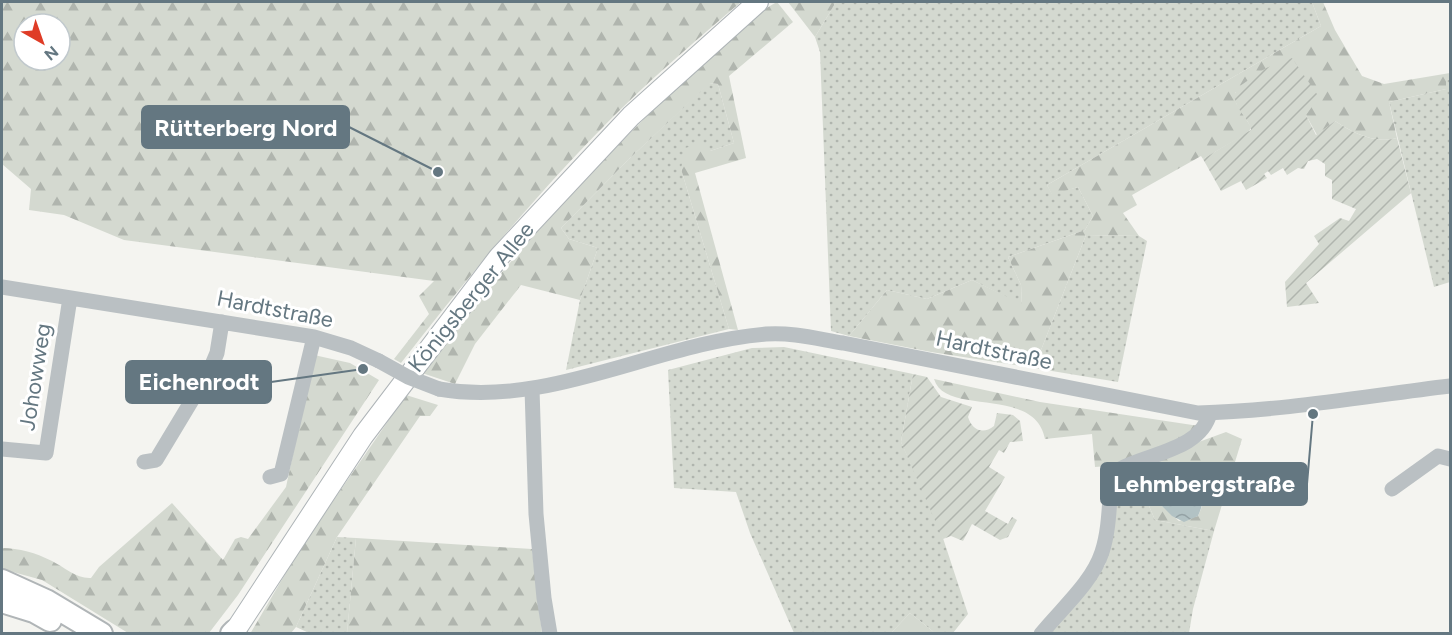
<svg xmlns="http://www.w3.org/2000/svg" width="1452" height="635" font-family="Figtree,sans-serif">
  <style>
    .grass { fill: url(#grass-dots) }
    .forest { fill: url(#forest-firs); fill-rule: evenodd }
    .garden { fill: url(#garden-furrows) }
    .pitch { fill: #d4d9d0 }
    .water { fill: url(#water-waves) }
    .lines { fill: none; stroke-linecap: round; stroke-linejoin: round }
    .major-casing { stroke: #aeb4b7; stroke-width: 22 }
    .highway-casing { stroke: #b0b5b7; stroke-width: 26 }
    .minor { stroke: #bac0c3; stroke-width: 15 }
    .major { stroke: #fff; stroke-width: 20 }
    .highway { stroke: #fff; stroke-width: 22 }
    .minor-bridge { stroke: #bac0c3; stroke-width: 15 }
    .labels { text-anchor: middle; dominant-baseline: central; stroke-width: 6; stroke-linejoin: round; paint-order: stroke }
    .street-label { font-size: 22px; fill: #647781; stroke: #fff }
    .leader { fill: none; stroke: #647781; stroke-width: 2 }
    .callout-dot { fill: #647781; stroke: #fff; stroke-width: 2 }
    .callout { fill: #647781; stroke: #647781; stroke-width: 2 }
    .callout-label { font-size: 24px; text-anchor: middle; font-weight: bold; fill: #fff }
  </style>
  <defs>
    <pattern id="grass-dots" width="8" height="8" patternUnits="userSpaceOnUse" patternTransform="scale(1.5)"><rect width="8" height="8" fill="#d4d9d0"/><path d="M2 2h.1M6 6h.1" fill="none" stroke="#b0b5ae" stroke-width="1.8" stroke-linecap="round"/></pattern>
    <pattern id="forest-firs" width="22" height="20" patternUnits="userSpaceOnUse" patternTransform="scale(1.5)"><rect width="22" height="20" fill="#d4d9d0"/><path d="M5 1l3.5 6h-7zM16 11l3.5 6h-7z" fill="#b0b5ae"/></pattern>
    <pattern id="garden-furrows" width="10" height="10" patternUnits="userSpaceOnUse" patternTransform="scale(1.5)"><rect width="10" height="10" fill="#d4d9d0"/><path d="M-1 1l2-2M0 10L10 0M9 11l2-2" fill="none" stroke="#b0b5ae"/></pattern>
    <pattern id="water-waves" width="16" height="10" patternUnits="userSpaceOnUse" patternTransform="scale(1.5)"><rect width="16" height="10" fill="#b2c2c4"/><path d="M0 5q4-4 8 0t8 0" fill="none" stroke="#94a2a5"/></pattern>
  </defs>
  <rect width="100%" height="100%" fill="#f4f4f0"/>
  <!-- grass -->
  <path class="grass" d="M836,2H1312L1321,26L1047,185L1052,194L1078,187L1093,216L1085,230L1008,257L1021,285L1022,305L972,280L927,299L887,290L849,336L831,331L820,52L815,37Z
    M1450,79V282L1434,287L1389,102L1446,89L1445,80Z
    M709,83L718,84L734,143L710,151L681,169L729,329L566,370L580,300L598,248L569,239L561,228L630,158Z
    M1086,235L1139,236L1147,241L1118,382L1034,368Z
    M784,347L913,374L901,442L938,523L968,614L953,633H935L910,613L891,633H794L750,533L736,492L674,488L668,370L752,348Z
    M1125,469L1141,487L1155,520L1214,531L1193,609L1189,633L1047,634L1105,565L1113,530L1119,471Z
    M337,537L356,538L347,633H309L296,627Z"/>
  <!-- forest -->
  <path class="forest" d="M2,2H741C701,36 660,71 622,108C542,187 470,274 401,363L394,359L429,314L419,296L434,281L124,240L64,215L29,210L31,189L2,164ZM24,24H60V60H24Z
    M777,2L793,22L729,76L746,158L695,173L738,330L729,329L681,169L685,148L703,143L710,151L734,143L718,84L710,83L630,158L561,228L569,239L598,248L580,300L521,285L475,344L455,384L422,373C502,266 592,166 690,75C715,52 748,17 777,2Z
    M788,2H836L815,37Z
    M1312,2H1323L1335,30L1362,76L1384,84L1450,73V79L1446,81V89L1389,102L1397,138C1375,144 1353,133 1335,121L1317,135L1306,115L1235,92L1236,103L1251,127L1249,132L1203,159L1201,156L1132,195L1137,205L1123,213L1139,236L1086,235L1034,368L931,352L849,336L887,290L927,299L972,280L1022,304L1021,285L1008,257L1085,230L1093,216L1078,187L1052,195L1047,185L1321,26Z
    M314,355L350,363L379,380L238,595L209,633H128L42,580L2,569V548C19,548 36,553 52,561C64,567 77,579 91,578L99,567L172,503L223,560L235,539L241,537L248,539L286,487Z
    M934,379L1040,402L1199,426L1193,432C1163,445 1128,466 1095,467L1092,434L1045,439C1035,385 945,417 934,379Z
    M406,395L438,405L430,416H420L337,537L296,627L291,633L250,634L298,552Z
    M1226,432L1242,439L1214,531L1155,520L1141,487L1125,469ZM1175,474L1195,476C1206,489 1205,502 1198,516L1179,521L1160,504L1169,478Z
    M356,538L532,549L542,633H347Z"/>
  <!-- garden -->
  <path class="garden" d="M1292,58L1319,97L1306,115L1316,135L1335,121C1353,133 1375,144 1397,138L1411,193L1306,283L1319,303L1287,307L1285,282L1319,244L1314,236L1340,218L1349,221L1356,209L1332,199V180L1325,176V164L1317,159L1308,161L1304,169L1298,168L1287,175L1283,168L1271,175L1268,171L1264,174L1267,178L1246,190L1241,181L1221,191L1203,159L1251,130C1249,116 1228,105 1237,88L1266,68Z
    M913,374L927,377L941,397L972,407L968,417C972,430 983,435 994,426L997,413L1013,415L1020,421L1023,441L1010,442L1004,453L999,450L989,467L1005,477L985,511L1008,524L1012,517L1017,520L1008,537L1000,540L972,524L963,541L951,536L943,539L901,442Z"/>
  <!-- pitch -->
  <path class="pitch" d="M910,613L935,633H891Z"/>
  <!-- water -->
  <path class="water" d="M1182,473C1207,474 1206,499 1198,516L1184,522L1172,516L1160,504L1169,478Z"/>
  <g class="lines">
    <!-- major casing -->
    <g class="major-casing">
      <path id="major" d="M233,634L363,436L499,257L631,116L758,2"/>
    </g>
    <!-- highway casing -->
    <g class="highway-casing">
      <path id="highway" d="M2,581L46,601L101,634
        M2,601L34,611L50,620
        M232,634L235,631"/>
    </g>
    <!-- minor -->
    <path class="minor" d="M2,287L314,337L351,348L379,361
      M439,389C551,408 656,343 766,334C792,332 818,339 843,343L1198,413C1283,411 1366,396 1450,386
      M532,389L536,514L544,598L550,634
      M2,449L46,453L70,298
      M144,462L156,460L209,372L217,353L222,322
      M270,477L281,474L314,337
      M1392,489L1438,456L1450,459
      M1041,634C1061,609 1092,583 1102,552C1110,528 1109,499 1112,474C1141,453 1200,453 1210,413"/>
    <!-- major -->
    <use href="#major" class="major"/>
    <!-- highway -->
    <use href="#highway" class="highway"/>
    <!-- minor-bridge -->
    <path class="minor-bridge" d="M379,361L408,377L439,389"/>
  </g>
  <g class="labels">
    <!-- street labels -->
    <g class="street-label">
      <text transform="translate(471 297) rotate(-51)">Königsberger Allee</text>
      <text transform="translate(275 309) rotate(11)">Hardtstraße</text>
      <text transform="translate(994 350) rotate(12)">Hardtstraße</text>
      <text transform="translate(35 377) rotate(-81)">Johowweg</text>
    </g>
  </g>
  <!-- callouts -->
  <path class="leader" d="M438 172L349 127M363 369L271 382M1313 414L1307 484"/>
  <g class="callout-dot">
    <circle cx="438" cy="172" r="6"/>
    <circle cx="363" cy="369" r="6"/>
    <circle cx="1313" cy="414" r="6"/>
  </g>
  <g class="callout">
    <rect x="142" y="106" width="207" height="42" rx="6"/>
    <rect x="126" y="361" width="145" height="42" rx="6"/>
    <rect x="1101" y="463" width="206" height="42" rx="6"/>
  </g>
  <g class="callout-label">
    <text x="246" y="136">Rütterberg Nord</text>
    <text x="199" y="390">Eichenrodt</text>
    <text x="1204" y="492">Lehmbergstraße</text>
  </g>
  <!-- border -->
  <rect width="1452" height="635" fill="none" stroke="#647781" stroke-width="6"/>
  <!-- north arrow -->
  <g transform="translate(42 42) rotate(140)"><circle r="28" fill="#ffffff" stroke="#c1c9cd" stroke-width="1.5"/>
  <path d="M0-4.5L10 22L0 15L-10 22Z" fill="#df3c26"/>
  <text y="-9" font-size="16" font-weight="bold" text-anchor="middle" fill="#647781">N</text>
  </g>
</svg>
